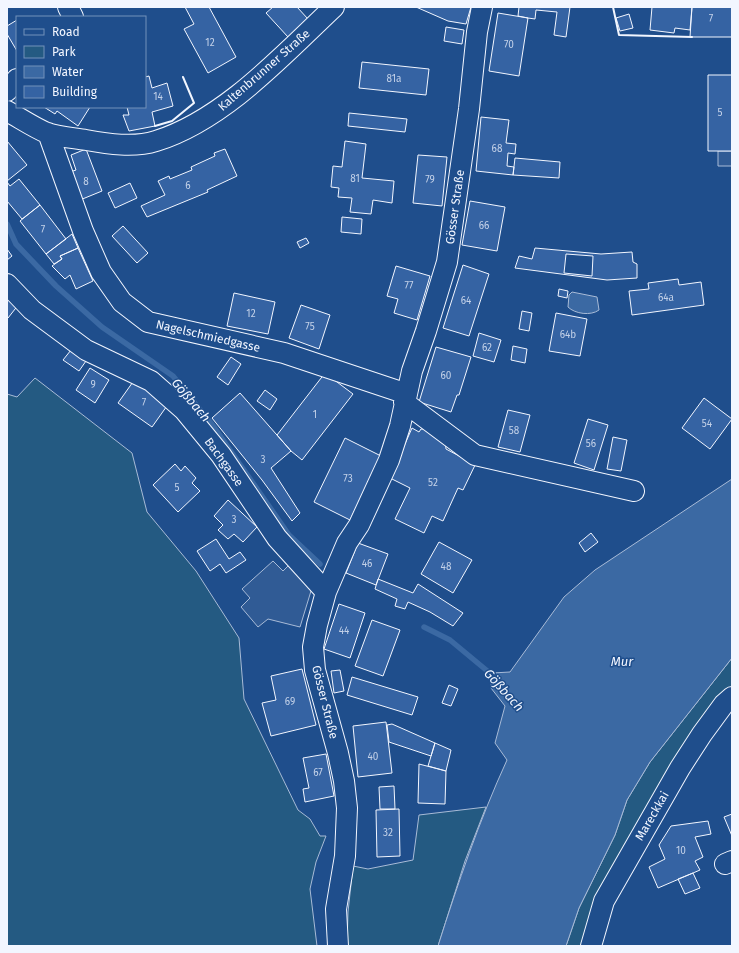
<svg xmlns="http://www.w3.org/2000/svg" width="739" height="953" font-family="'Fira Sans',sans-serif">
  <style>
    .green { fill: #245a82; stroke: #a8bbd7 }
    .parking { fill: #305b95; stroke: #a8bbd7 }
    .water { fill: #3b69a3; stroke: #a8bbd7 }
    .lines { fill: none; stroke-linecap: round; stroke-linejoin: round }
    .stream { stroke: #3b69a3; stroke-width: 5.5 }
    .building { fill: #3563a3; stroke: #f2f6ff; fill-rule: evenodd }
    .minor-casing { stroke: #f2f6ff; stroke-width: 22 }
    .minor { stroke: #1f4e8c; stroke-width: 20 }
    .wall { stroke: #f2f6ff; stroke-width: 2 }
    .labels { text-anchor: middle; dominant-baseline: central; stroke-width: 3; stroke-linejoin: round; paint-order: stroke }
    .number-label { font-size: 10px; fill: #c3d1e8 }
    .street-label { font-size: 12px; fill: #f2f6ff; stroke: #1f4e8c }
    .water-label { font-size: 13px; font-style: italic; fill: #f2f6ff; stroke: #1f4e8c }
  </style>
  <rect width="100%" height="100%" fill="#1f4e8c"/>
  <!-- green -->
  <path class="green" d="M35,378L132,453L147,512L196,571L239,638L244,699L298,810L310,819L320,836H326L316,862L310,889L317,946H7V394L17,397Z
    M732,658V690L585,946H566L579,908L615,835L627,800L650,762Z
    M486,807L465,861L438,946H347L348,912L353,866L368,869L413,860L419,815Z"/>
  <!-- parking -->
  <path class="parking" d="M718,151H732V166H718Z
    M273,561L283,571L293,561L307,578L311,591L300,627L268,619L258,627L241,607L250,598L242,589Z"/>
  <!-- water -->
  <path class="water" d="M572,292L597,297L599,310C591,316 575,314 568,307L569,295Z
    M732,479V658L650,762L627,800L615,835L579,908L566,946H438C458,883 479,821 507,760L495,743L505,706L491,688L492,673L510,672L564,597L595,570Z"/>
  <g class="lines">
    <!-- stream -->
    <path class="stream" d="M7,224L16,244L56,286L102,327L173,376L214,427L289,535L320,564
      M424,627L450,640L497,679"/>
  </g>
  <!-- building -->
  <path class="building" d="M185,7H209L236,57L208,73L184,29L194,24Z
    M273,7H297L308,19L288,37L266,13Z
    M416,7H471L466,24L448,21Z
    M519,7H570L566,37L554,35L557,12L536,10L535,19L528,18L518,16Z
    M652,7H692L690,30L675,28L674,33L650,30Z
    M692,7H732V37H690Z
    M498,13L528,18L519,76L489,71Z
    M629,14L633,28L620,31L616,18Z
    M17,20V51L7,34V26Z
    M446,27L464,30L462,44L444,41Z
    M362,62L429,69L426,95L359,88Z
    M708,75H732V151H708Z
    M149,76L152,88L167,83L173,106L152,112L155,126L129,131L123,115H129L127,107H145V77Z
    M44,107H90L78,126L57,111L55,114Z
    M349,113L407,119L405,132L348,126Z
    M481,117L509,120L506,143L516,144L515,154L508,153L507,166L514,167L513,175L476,171Z
    M7,141L27,165L7,181Z
    M345,141L366,144L362,178L394,181L392,203L373,200L371,214L350,212L352,198L338,197L339,188L331,187L333,166L342,167Z
    M86,149L102,191L80,200L70,172L76,170L71,155Z
    M225,149L237,176L207,190L208,192L147,217L141,206L165,195L158,181L169,176L170,179L192,170L191,167L215,156L214,153Z
    M418,155L447,157L442,206L413,203Z
    M515,158L560,162L559,178L513,175Z
    M19,179L40,205L22,219L7,201V182L10,186Z
    M130,183L137,198L115,208L108,193Z
    M470,201L505,207L497,251L462,245Z
    M40,205L66,239L46,254L20,221Z
    M342,217L362,219L361,234L341,232Z
    M123,226L148,253L137,263L112,236Z
    M72,234L78,248L60,256L62,259L54,264L46,254Z
    M306,238L309,243L300,248L297,242Z
    M78,248L93,281L76,289L70,275L65,279L52,266L62,259L60,256Z
    M535,248L601,254L632,252L633,262L637,264V278L607,280L515,268L519,256L532,259ZM566,254L593,256L592,276L564,273Z
    M7,249L12,256L7,260Z
    M463,265L489,274L469,336L443,328Z
    M396,266L430,276L417,320L394,313L398,299L387,296Z
    M678,279L679,285L701,282L704,305L632,315L629,291L649,289L648,283Z
    M559,289L568,291L567,298L558,296Z
    M234,293L275,302L268,334L227,326Z
    M7,295L19,304L8,318L7,316Z
    M301,305L330,315L319,349L289,338Z
    M522,311L532,313L529,331L519,329Z
    M556,313L587,319L580,356L549,351Z
    M479,333L501,340L494,362L473,356Z
    M513,346L527,349L525,363L511,360Z
    M436,347L471,357L459,395H457L451,412L419,402Z
    M71,350L86,361L79,371L63,360Z
    M231,357L241,364L228,385L217,377Z
    M90,368L109,380L95,403L76,390Z
    M325,373L353,394L302,460L291,451L277,435Z
    M135,379L169,403L152,427L118,403Z
    M265,390L277,399L270,410L257,401Z
    M240,393L291,451L271,468L300,513L292,521L262,480L212,418Z
    M704,398L732,419L710,449L682,428Z
    M508,410L530,415L520,452L498,447Z
    M588,419L608,425L594,470L574,463Z
    M412,428L419,432L421,429H428L445,439L446,449L461,457L464,455L477,461L463,490L458,488L443,521L432,516L424,533L395,519L410,488L390,478Z
    M613,437L627,440L621,471L607,469Z
    M345,438L381,456L350,520L314,502Z
    M175,464L181,471L185,466L196,478L192,483L200,491L178,512L153,485Z
    M228,500L257,527L243,542L234,534L228,539L218,530L223,525L214,516Z
    M591,533L598,542L585,552L579,543Z
    M216,539L229,559L240,552L246,560L226,573L220,564L210,571L197,551Z
    M439,542L472,560L453,593L421,574Z
    M358,543L388,554L376,585L346,573Z
    M378,579L413,593L418,584L463,613L453,626L430,612L408,602L405,609L395,606L397,599L375,589Z
    M339,604L365,613L350,658L324,649Z
    M372,620L400,630L383,676L355,666Z
    M302,669L316,725L271,736L262,703L276,700L271,676Z
    M340,670L344,691L334,693L331,671Z
    M352,677L418,697L412,715L347,695Z
    M449,685L458,689L451,706L442,703Z
    M386,722L392,773L358,777L353,726Z
    M392,724L435,743L431,756L389,742L387,725Z
    M435,743L451,750L446,771L428,766Z
    M326,754L334,796L305,802L303,789L309,788L303,758Z
    M419,764L446,771L445,804L418,803Z
    M394,786L395,809H380L379,787Z
    M399,809L400,856L377,857L376,810Z
    M732,814V836L724,817Z
    M708,821L711,834L695,837L703,857L695,861L700,870L658,888L649,867L665,859L659,845L671,826Z
    M693,873L700,888L685,894L678,879Z"/>
  <g class="lines">
    <!-- minor casing -->
    <g class="minor-casing">
      <path id="minor" d="M68,7L73,17
        M7,91L17,79
        M7,111C20,118 33,127 47,133C59,137 74,138 86,140C108,144 134,148 156,141C224,120 283,55 334,7
        M48,133L83,231L101,272L122,302L148,322L284,353L407,394
        M7,284L32,310L86,350L151,381L184,410L221,455L277,538L326,592
        M404,402L475,455L634,491
        M725,864L732,861
        M338,946L336,909L345,856L347,808L344,781L338,753L315,670L313,647L317,625L326,592L347,543L359,525L389,460L400,426L412,371L426,331L447,262L469,109L477,32L482,7
        M591,946L604,901L680,768L702,734L724,704L732,697"/>
    </g>
    <!-- minor -->
    <use href="#minor" class="minor"/>
    <!-- wall -->
    <path class="wall" d="M613,7L619,35L692,37
      M155,126L172,121L194,103L183,77"/>
  </g>
  <g class="labels">
    <!-- number labels -->
    <g class="number-label">
      <text x="711" y="19">7</text>
      <text x="210" y="43">12</text>
      <text x="509" y="45">70</text>
      <text x="394" y="79">81a</text>
      <text x="158" y="97">14</text>
      <text x="720" y="113">5</text>
      <text x="497" y="149">68</text>
      <text x="355" y="179">81</text>
      <text x="430" y="180">79</text>
      <text x="86" y="182">8</text>
      <text x="188" y="186">6</text>
      <text x="484" y="226">66</text>
      <text x="43" y="230">7</text>
      <text x="409" y="286">77</text>
      <text x="666" y="298">64a</text>
      <text x="466" y="301">64</text>
      <text x="251" y="314">12</text>
      <text x="310" y="327">75</text>
      <text x="568" y="335">64b</text>
      <text x="487" y="348">62</text>
      <text x="446" y="376">60</text>
      <text x="93" y="385">9</text>
      <text x="144" y="403">7</text>
      <text x="315" y="415">1</text>
      <text x="707" y="424">54</text>
      <text x="514" y="431">58</text>
      <text x="591" y="444">56</text>
      <text x="263" y="460">3</text>
      <text x="348" y="479">73</text>
      <text x="433" y="483">52</text>
      <text x="177" y="488">5</text>
      <text x="234" y="520">3</text>
      <text x="367" y="564">46</text>
      <text x="446" y="567">48</text>
      <text x="344" y="631">44</text>
      <text x="290" y="702">69</text>
      <text x="373" y="757">40</text>
      <text x="318" y="773">67</text>
      <text x="388" y="833">32</text>
      <text x="681" y="851">10</text>
    </g>
    <!-- street labels -->
    <g class="street-label">
      <text transform="translate(264 70) rotate(-41)">Kaltenbrunner Straße</text>
      <text transform="translate(455 207) rotate(-82)">Gösser Straße</text>
      <text transform="translate(208 336) rotate(13)">Nagelschmiedgasse</text>
      <text transform="translate(224 462) rotate(54)">Bachgasse</text>
      <text transform="translate(325 702) rotate(76)">Gösser Straße</text>
      <text transform="translate(652 816) rotate(-60)">Mareckkai</text>
    </g>
    <!-- water labels -->
    <g class="water-label">
      <text transform="translate(191 400) rotate(50)">Gößbach</text>
      <text x="622" y="661">Mur</text>
      <text transform="translate(504 690) rotate(48)">Gößbach</text>
    </g>
  </g>
  <!-- border -->
  <rect width="739" height="953" fill="none" stroke="#f2f6ff" stroke-width="16"/>
  <!-- legend -->
  <rect x="16" y="16" width="130" height="92" fill="#1f4e8c" stroke="#7391ba"/>
  <rect x="24" y="29" width="20" height="6" fill="#1f4e8c" stroke="#7391ba"/>
  <text x="52" y="36" font-size="12" fill="#f2f6ff">Road</text>
  <rect x="24" y="46" width="20" height="12" fill="#245a82" stroke="#7391ba"/>
  <text x="52" y="56" font-size="12" fill="#f2f6ff">Park</text>
  <rect x="24" y="66" width="20" height="12" fill="#3b69a3" stroke="#7391ba"/>
  <text x="52" y="76" font-size="12" fill="#f2f6ff">Water</text>
  <rect x="24" y="86" width="20" height="12" fill="#3563a3" stroke="#7391ba"/>
  <text x="52" y="96" font-size="12" fill="#f2f6ff">Building</text>
</svg>
